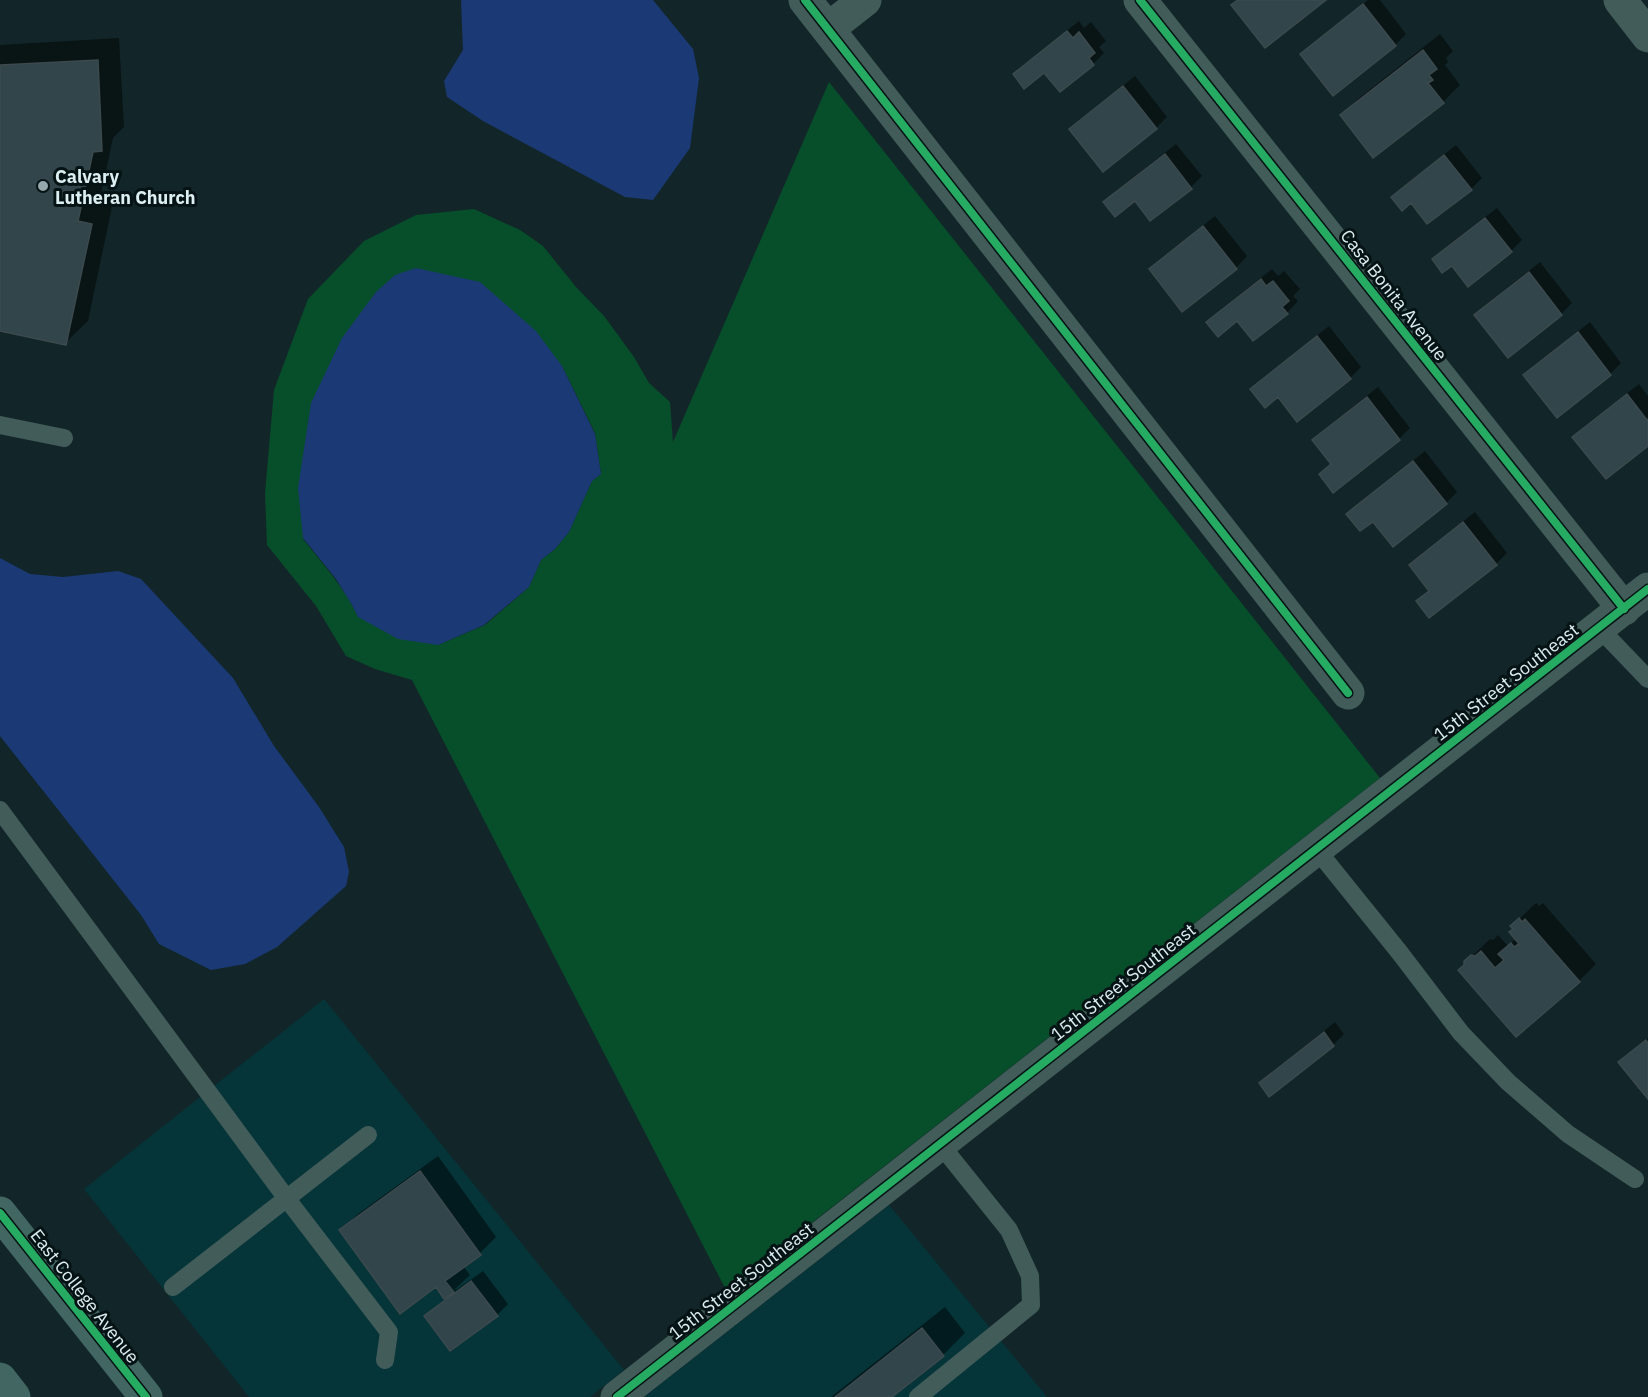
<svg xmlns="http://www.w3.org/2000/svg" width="1648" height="1397" font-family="'IBM Plex Sans',sans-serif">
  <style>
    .built { fill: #053439 }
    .green { fill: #074e2a; fill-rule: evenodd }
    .water { fill: #1b3a75 }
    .shadow { fill: #0007 }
    .building { fill: #31454b; stroke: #3c4a4e; stroke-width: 1.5 }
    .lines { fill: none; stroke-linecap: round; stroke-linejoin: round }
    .lane { stroke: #425c59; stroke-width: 18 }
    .street { stroke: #425c59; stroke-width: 33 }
    .secondary { stroke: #426661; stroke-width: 33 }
    .cycleway-casing { stroke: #061315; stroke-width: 11 }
    .cycleway { stroke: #26ab63; stroke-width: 8 }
    .poi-dot { fill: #95a9ac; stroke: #061315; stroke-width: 2 }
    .labels { text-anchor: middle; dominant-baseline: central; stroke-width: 6; stroke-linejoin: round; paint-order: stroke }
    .poi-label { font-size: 18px; font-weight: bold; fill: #dceff2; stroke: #061315; text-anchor: start }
    .street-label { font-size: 18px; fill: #dceff2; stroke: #061315 }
  </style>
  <rect width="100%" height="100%" fill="#122629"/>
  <!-- built -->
  <path class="built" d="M324,999L624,1370L590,1397H249L84,1189Z
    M889,1205L1047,1397H644Z"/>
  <!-- green -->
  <path class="green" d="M829,82L1380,778L726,1290L412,680L375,669L346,656L316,606L267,545L265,493L274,390L308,299L364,241L416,215L474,209L520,230L543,246L576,287L604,316L634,357L649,383L670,402L673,442ZM562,366L595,433L601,474L592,481L569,532L555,549L541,560L529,587L485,625L438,645L358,617C345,588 323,564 303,539Z"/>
  <!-- water -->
  <path class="water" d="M461,0H653L693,49L699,78L690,148L653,200L625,197L483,121L447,97L444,81L463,50Z
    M416,268L480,282L536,331L562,366L595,434L601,474L592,481L569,532L555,549L541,560L529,587L484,625L438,645L398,639L358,617L352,605L336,579L303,538L298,488L311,403L342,338L376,292L395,275Z
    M0,558L30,574L63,577L118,571L141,579L233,678L274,746L319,807L344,847L349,872L346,886L277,947L245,964L211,970L159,944L141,915L0,736Z"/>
  <!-- shadow -->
  <path class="shadow" d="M1368,0H1380L1406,34L1395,45L1302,54L1313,43Z
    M1079,21L1084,28L1091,22L1106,41L1099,47L1104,53L1093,64L1014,74L1026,63Z
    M1440,34L1453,51L1446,58L1448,62L1445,65L1460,85L1443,102L1342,115L1358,99Z
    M119,38L124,127L113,138L100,199L113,202L88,321L65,343L2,329L0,332V45Z
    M1135,76L1167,117L1156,128L1071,129L1082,118Z
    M1176,144L1202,176L1191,187L1150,219L1135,199L1105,202L1116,191Z
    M1456,145L1482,178L1471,189L1411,201L1393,197L1404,186Z
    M1497,208L1522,240L1511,251L1468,285L1452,264L1434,259L1445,248Z
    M1215,216L1247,256L1236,268L1151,269L1162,258Z
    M1540,262L1572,303L1561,314L1508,356L1476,315L1487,304Z
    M1272,269L1278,276L1284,271L1300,289L1293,296L1298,301L1287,313L1208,322L1219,311Z
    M1590,322L1621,363L1610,374L1525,375L1536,364Z
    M1329,326L1361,367L1350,378L1278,395L1252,389L1263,378Z
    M1639,384L1648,396V445L1574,437L1585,426Z
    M1378,387L1410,428L1399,439L1321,474L1332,463L1314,440L1325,429Z
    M1425,451L1457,492L1446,503L1373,519L1348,514L1360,503Z
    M1475,512L1507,553L1496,564L1418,601L1429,589L1411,565L1422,554Z
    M1536,903L1539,906L1543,903L1596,964L1579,981L1466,965V962L1490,939L1493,940L1498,935L1508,946L1516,938L1515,929L1512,926Z
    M1335,1022L1344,1034L1333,1045L1270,1095L1261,1083L1272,1072Z
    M1648,1038V1097L1620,1062Z
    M438,1156L496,1237L480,1253L463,1266L470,1275L455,1289L456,1290L483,1271L508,1304L497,1315L426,1316L446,1299L436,1285L341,1230L358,1214Z
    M945,1307L965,1333L943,1355L889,1397H831Z"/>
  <!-- building -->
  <path class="building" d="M1238,0H1326L1265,48L1231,5Z
    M1363,4L1396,46L1333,96L1300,54Z
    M1067,31L1073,38L1079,32L1095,53L1089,58L1094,65L1060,92L1044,73L1024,89L1013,74Z
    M1423,50L1437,69L1429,75L1433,80L1428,83L1444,103L1373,158L1340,115Z
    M98,60L102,151L93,152L78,221L92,224L66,345L0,331V65Z
    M1123,86L1157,129L1103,172L1069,129Z
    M1165,154L1192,189L1150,221L1135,201L1115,217L1103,202Z
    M1444,155L1472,190L1427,224L1411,203L1402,211L1391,197Z
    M1485,218L1512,252L1468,287L1452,266L1442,273L1432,259Z
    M1203,226L1237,269L1182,312L1149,269Z
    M1529,272L1562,315L1508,358L1474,315Z
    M1261,279L1266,286L1273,281L1289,301L1282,307L1288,314L1253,341L1237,321L1218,337L1206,322Z
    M1578,332L1611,375L1557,418L1523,375Z
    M1317,336L1351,379L1297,422L1278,397L1265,408L1250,389Z
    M1627,394L1647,420L1648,419V446L1606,479L1572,437Z
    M1367,397L1400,440L1333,493L1319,474L1331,464L1312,440Z
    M1413,461L1447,504L1393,547L1373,522L1360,531L1346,514Z
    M1463,522L1497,565L1429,618L1416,601L1429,591L1409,565Z
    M1519,918L1522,922L1525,919L1580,982L1516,1037L1458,970L1464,965V961L1471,955L1475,956L1481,951L1495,968L1504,960L1498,954L1511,943L1514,947L1519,944L1509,932L1513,929L1510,926Z
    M1324,1032L1334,1046L1269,1097L1259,1083Z
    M1646,1040L1648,1043V1099L1618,1062Z
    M420,1171L481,1255L445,1281L454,1292L444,1299L436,1287L400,1314L339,1230Z
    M471,1281L498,1316L450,1351L424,1316Z
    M922,1328L944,1356L892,1397H835Z"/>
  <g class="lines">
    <!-- lane -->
    <path class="lane" d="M0,425L64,438
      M1599,628L1648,679
      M0,810L287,1199L389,1332L385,1360
      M1317,850L1400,953L1461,1033L1508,1082L1568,1134L1635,1179
      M173,1287L368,1135
      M918,1397L1031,1305L1030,1276L1009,1230L940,1144"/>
    <!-- street -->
    <path class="street" d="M805,0L1348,693
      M1140,0L1624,609
      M1620,0L1648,36
      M828,29L865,0
      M617,1397L1648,589"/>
    <!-- secondary -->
    <path class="secondary" d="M0,1213L146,1397
      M0,1379L14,1397"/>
    <!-- cycleway casing -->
    <g class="cycleway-casing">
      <path id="cycleway" d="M805,0L1348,693
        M1140,0L1624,609
        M0,1213L146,1397
        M617,1397L1648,589"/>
    </g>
    <!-- cycleway -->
    <use href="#cycleway" class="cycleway"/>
  </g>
  <!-- markers -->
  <circle class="poi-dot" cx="43" cy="186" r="6"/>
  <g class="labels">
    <!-- poi labels -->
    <g class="poi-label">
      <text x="55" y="176">Calvary<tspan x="55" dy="21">Lutheran Church</tspan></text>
    </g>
    <!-- street labels -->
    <g class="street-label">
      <text transform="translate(1394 295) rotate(52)">Casa Bonita Avenue</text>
      <text transform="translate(1506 682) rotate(-38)">15th Street Southeast</text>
      <text transform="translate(1123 982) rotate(-38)">15th Street Southeast</text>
      <text transform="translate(741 1281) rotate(-38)">15th Street Southeast</text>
      <text transform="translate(85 1296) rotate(52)">East College Avenue</text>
    </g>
  </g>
</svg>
